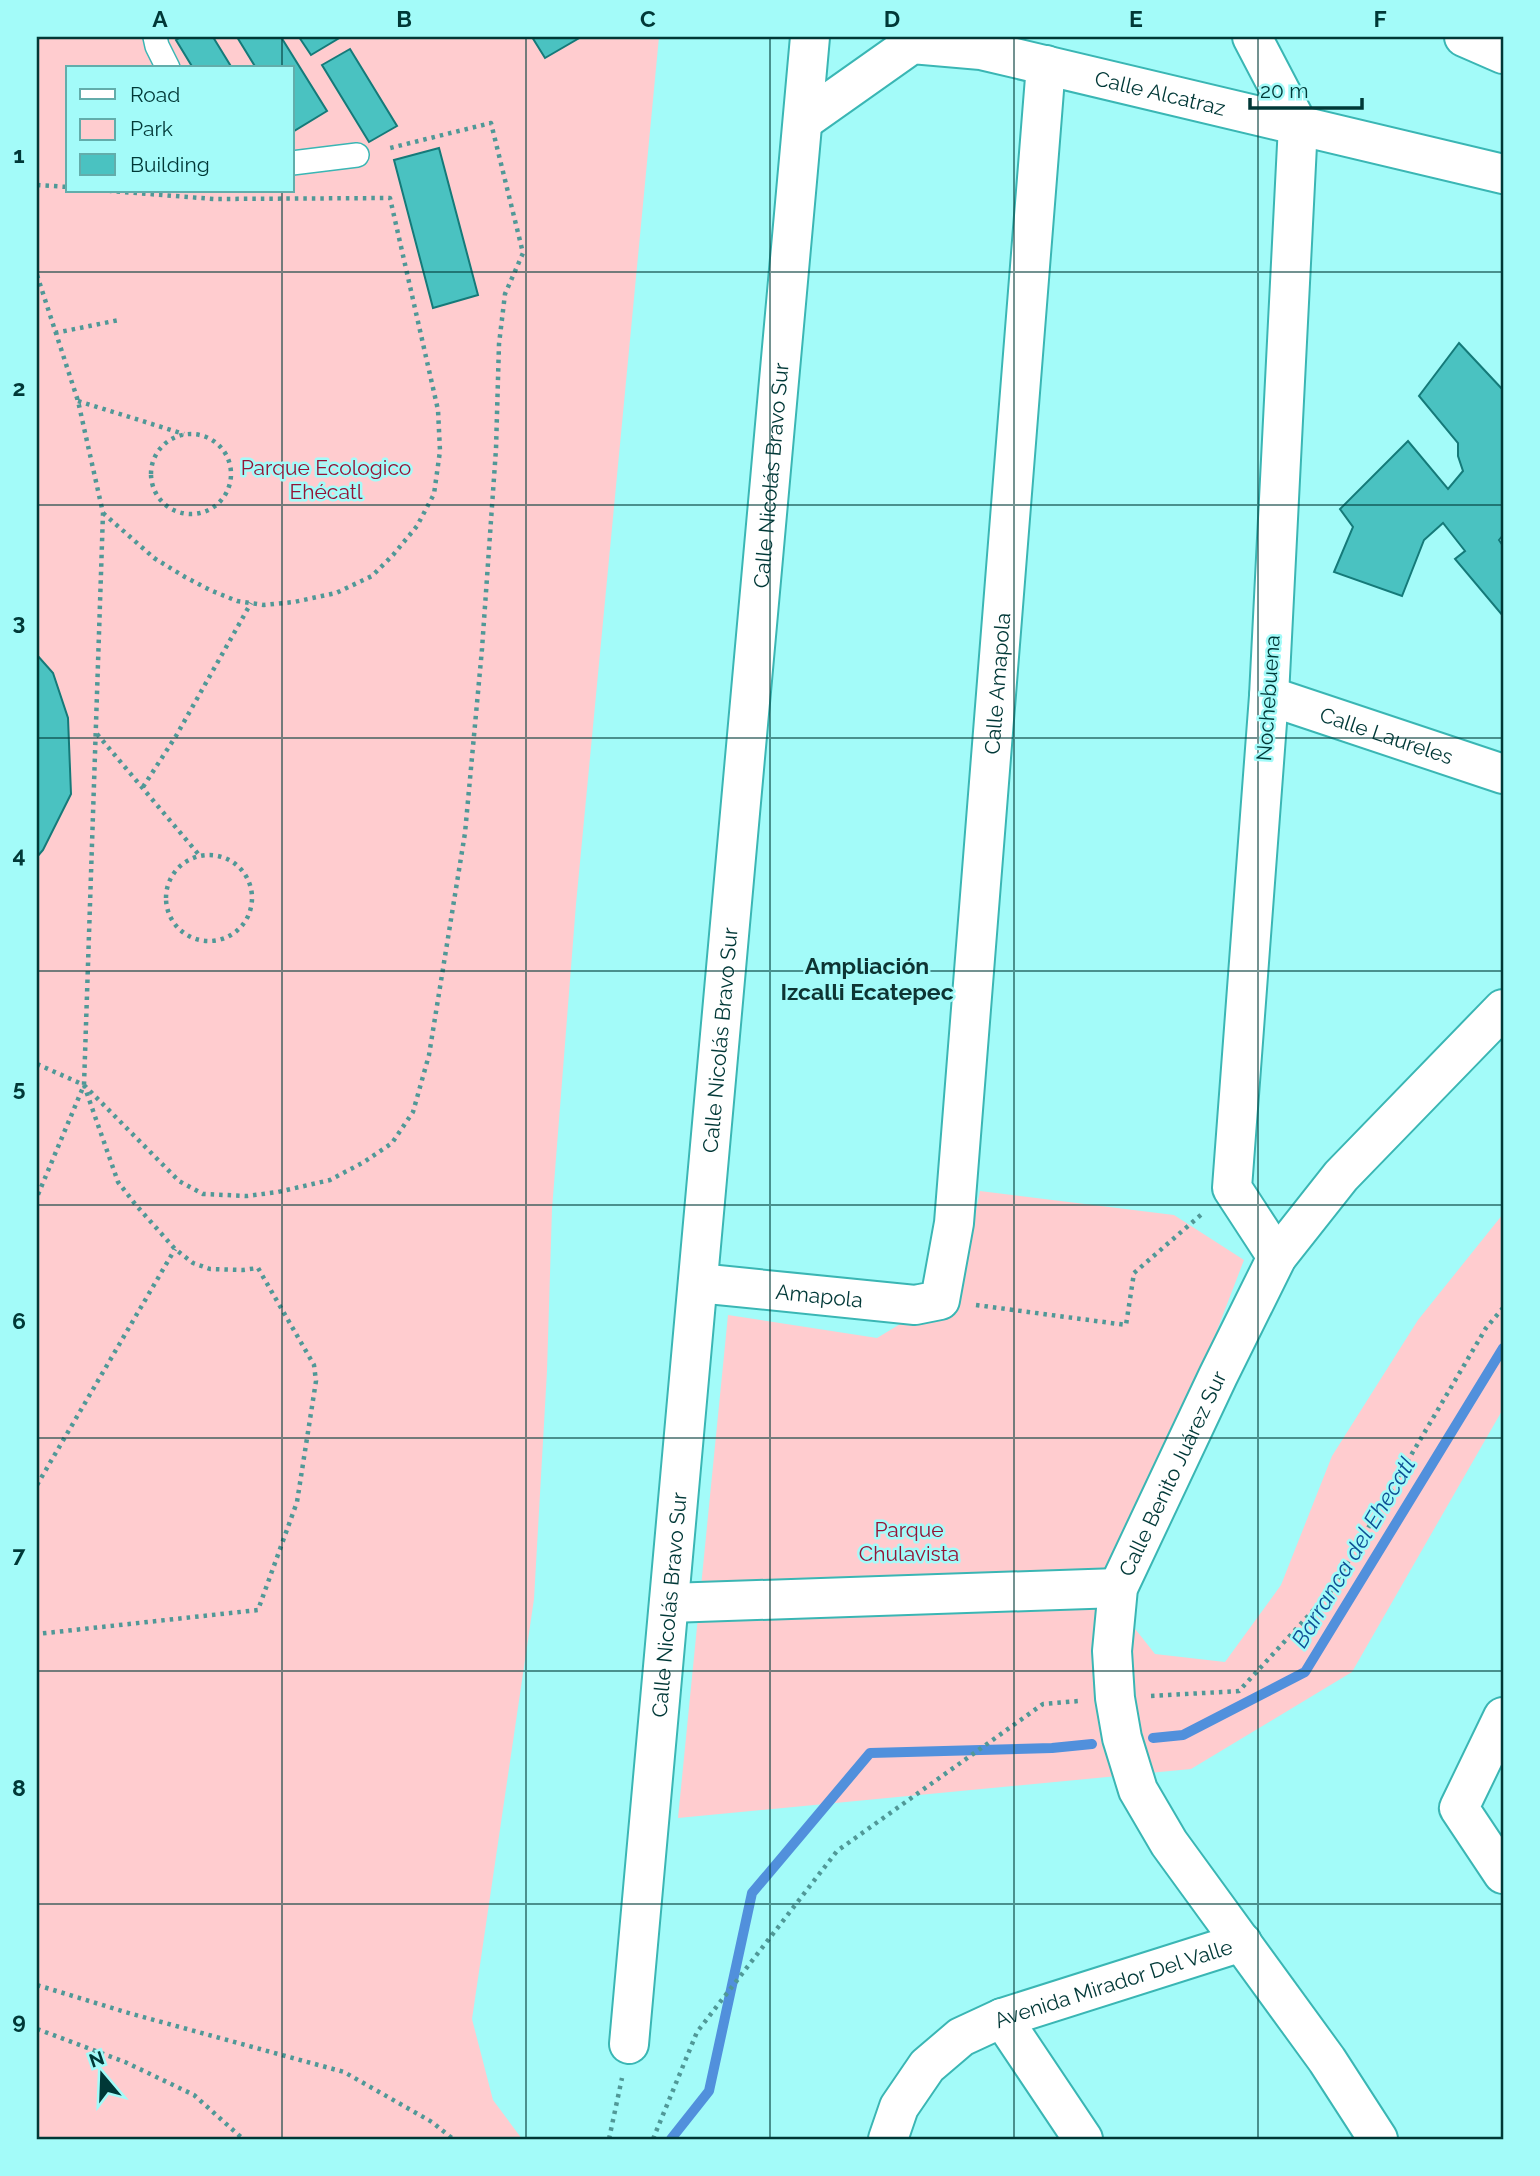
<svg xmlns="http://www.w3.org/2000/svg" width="1540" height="2176" font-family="Raleway,sans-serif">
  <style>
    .green { fill: #ffcccf; fill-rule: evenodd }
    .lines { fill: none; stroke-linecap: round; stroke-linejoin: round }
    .stream { stroke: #5190dc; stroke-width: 10 }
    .building { fill: #4ac2c1; stroke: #157a79; stroke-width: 2 }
    .lane-casing { stroke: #3ab6b4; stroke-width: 26 }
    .street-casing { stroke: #3ab6b4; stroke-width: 42 }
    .path { stroke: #509897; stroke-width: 4.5; stroke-dasharray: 3.5 5; stroke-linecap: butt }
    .lane { stroke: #fff; stroke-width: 23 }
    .street { stroke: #fff; stroke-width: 38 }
    .grid { fill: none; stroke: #003837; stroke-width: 2; stroke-opacity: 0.55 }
    .labels { text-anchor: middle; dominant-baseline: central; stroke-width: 5; stroke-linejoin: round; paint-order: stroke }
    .street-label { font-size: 21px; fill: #003837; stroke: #a3fbf9 }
    .park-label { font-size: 21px; fill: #951435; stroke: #a3fbf9 }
    .neighbourhood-label { font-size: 23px; font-weight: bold; fill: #0d3433; stroke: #a3fbf9 }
    .water-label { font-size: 23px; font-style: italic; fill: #0d5095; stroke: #a3fbf9 }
    .neatline { fill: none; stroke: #003837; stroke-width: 2.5 }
    .grid-label { font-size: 23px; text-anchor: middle; font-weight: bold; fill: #003837 }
  </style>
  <rect width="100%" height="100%" fill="#a3fbf9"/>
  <!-- green -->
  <path class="green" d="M37,37H659L576,904L552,1209L547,1371L534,1599L472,2019L493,2100L522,2139H37ZM68,68H292V191H68Z
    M980,1191L1174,1215L1244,1260L1176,1437L1106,1592L1155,1654L1225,1662L1281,1585L1332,1456L1418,1320L1503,1214V1409L1352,1672L1191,1769L678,1818L728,1315L877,1338L960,1288Z"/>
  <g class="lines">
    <!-- stream -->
    <path class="stream" d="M1153,1738L1183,1735L1305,1672L1503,1348
      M671,2139L709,2091L752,1893L870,1753L1052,1748L1092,1744"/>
  </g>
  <!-- building -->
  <path class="building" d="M181,37H213L232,68H193L176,40Z
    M237,37H281L327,111L294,131L292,127V68H256Z
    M299,37H341L311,55Z
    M532,37H581L545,58Z
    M350,49L397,126L369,142L322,65Z
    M439,148L478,295L433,308L394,160Z
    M1459,343L1503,390V535L1499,540L1503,546V616L1455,559L1465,551L1443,523L1424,540L1402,596L1334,572L1353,527L1340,509L1408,441L1448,489L1463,471L1458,456V443L1419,396Z
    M37,655L53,673L68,718L71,794L43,850L37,857Z"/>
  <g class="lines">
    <!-- lane casing -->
    <g class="lane-casing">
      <path id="lane" d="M155,37L157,46L168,68
        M292,163L357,155"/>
    </g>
    <!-- street casing -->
    <g class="street-casing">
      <g id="street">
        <path d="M1252,37L1298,125L1269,696L1232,1188L1277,1257"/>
        <path d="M1464,37L1503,54"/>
        <path id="s1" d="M803,121L912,44L981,50L1503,174"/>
        <path id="s2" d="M1269,696L1503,774"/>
        <path id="s3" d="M698,1283L915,1305L940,1300L954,1223L1046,65"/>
        <path d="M669,1603L1118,1588"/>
        <path d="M1503,1717L1459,1808L1503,1874"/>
        <path d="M1002,2018L1083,2139"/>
        <path id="s4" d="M629,2044L810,37"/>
        <path id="s5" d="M888,2139L899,2107L927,2066L961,2037L1002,2018L1242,1942"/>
        <path id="s6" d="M1378,2139L1327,2060L1169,1843L1138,1790L1122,1738L1115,1698L1112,1651L1118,1588L1218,1376L1277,1257L1341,1176L1503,1009"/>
      </g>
    </g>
    <!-- path -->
    <path class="path" d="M37,185L68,187
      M37,275L78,401L103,513L84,1085L37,1197
      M55,333L119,320
      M78,401L184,434
      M151 474a40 40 0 1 1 80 0a40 40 0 1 1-80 0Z
      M103,513L154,558L185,577L210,590L237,601L264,605L294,602L336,593L372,576L393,555L417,526L434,494L440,451L438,410L390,198L214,199L110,191
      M97,734L200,856
      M143,787L176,736L251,603
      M166 898a43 43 0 1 1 86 0a43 43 0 1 1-86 0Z
      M37,1064L84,1085L118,1182L135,1204L175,1249L193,1263L210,1269L243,1270L258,1268L314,1365L316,1381L297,1502L258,1610L37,1634
      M84,1085L179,1181L203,1194L247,1196L278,1192L330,1180L364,1162L392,1143L413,1112L429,1055L465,833L482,649L496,449L499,344L505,294L523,253L491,123L386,149
      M976,1305L1126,1325L1134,1273L1203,1213
      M37,1485L175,1249
      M1151,1696L1239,1691L1331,1591L1486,1328L1503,1308
      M37,1985L125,2012L344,2072L432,2122L453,2139
      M37,2029L125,2062L194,2095L243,2139
      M609,2139L622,2078
      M653,2139L697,2032L837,1851L1043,1704L1079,1701"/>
    <!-- lane -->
    <use href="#lane" class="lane"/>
    <!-- street -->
    <use href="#street" class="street"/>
  </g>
  <!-- grid -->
  <path class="grid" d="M282,37V68M526,37V2139M770,37V2139M1014,37V2139M1258,37V2139M282,191V2139M37,272H1503M37,505H1503M37,738H1503M37,971H1503M37,1205H1503M37,1438H1503M37,1671H1503M37,1904H1503"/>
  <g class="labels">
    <!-- street labels -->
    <g class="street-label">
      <text stroke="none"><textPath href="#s1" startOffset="387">Calle Alcatraz</textPath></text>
      <text stroke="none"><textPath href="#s4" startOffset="1575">Calle Nicolás Bravo Sur</textPath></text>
      <text stroke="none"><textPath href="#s3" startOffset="863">Calle Amapola</textPath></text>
      <text transform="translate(1268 698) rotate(-86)">Nochebuena</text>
      <text stroke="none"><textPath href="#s2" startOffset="124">Calle Laureles</textPath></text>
      <text stroke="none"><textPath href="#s4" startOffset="1008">Calle Nicolás Bravo Sur</textPath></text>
      <text stroke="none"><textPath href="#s3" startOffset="122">Amapola</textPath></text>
      <text stroke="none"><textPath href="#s6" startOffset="756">Calle Benito Juárez Sur</textPath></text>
      <text stroke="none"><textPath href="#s4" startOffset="441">Calle Nicolás Bravo Sur</textPath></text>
      <text stroke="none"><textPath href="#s5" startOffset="290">Avenida Mirador Del Valle</textPath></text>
    </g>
    <!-- park labels -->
    <g class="park-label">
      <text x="326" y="467">Parque Ecologico<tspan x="326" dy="24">Ehécatl</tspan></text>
      <text x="909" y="1529">Parque<tspan x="909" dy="24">Chulavista</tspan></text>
    </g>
    <!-- neighbourhood labels -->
    <g class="neighbourhood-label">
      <text x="867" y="965">Ampliación<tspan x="867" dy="26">Izcalli Ecatepec</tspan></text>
    </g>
    <!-- water labels -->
    <g class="water-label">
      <text transform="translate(1353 1552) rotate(-59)">Barranca del Ehecatl</text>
    </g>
  </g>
  <!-- border -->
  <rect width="1540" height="2176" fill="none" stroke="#a3fbf9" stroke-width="77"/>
  <!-- legend -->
  <rect x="66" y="66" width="228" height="126" fill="#a3fbf9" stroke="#62adab" stroke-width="2"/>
  <rect x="80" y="89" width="35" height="10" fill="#ffffff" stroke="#62adab" stroke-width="2"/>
  <text x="130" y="102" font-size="21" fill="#003837">Road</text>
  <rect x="80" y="119" width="35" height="21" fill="#ffcccf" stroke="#62adab" stroke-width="2"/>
  <text x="130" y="136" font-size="21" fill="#003837">Park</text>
  <rect x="80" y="154" width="35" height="21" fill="#4ac2c1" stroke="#62adab" stroke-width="2"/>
  <text x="130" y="172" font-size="21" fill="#003837">Building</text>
  <!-- north arrow -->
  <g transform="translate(102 2075) rotate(341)" stroke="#a3fbf9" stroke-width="5" paint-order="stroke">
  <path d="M0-5L12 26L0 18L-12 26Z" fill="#003837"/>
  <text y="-10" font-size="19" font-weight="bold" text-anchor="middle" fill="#003837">N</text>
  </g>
  <!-- scale -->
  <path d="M1250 98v10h112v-10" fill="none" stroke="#003837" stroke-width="3.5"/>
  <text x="1260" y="98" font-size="21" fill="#003837" stroke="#a3fbf9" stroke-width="5" paint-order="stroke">20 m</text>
  <rect x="38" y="38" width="1464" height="2100" class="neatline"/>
  <g class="grid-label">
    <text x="160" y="27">A</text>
    <text x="404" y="27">B</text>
    <text x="648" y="27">C</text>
    <text x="892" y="27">D</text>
    <text x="1136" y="27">E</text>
    <text x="1380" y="27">F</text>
    <text x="19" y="163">1</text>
    <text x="19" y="396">2</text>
    <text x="19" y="630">3</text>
    <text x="19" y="863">4</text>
    <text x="19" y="1096">5</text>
    <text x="19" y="1329">6</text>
    <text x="19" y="1562">7</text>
    <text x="19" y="1796">8</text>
    <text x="19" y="2029">9</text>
  </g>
</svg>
